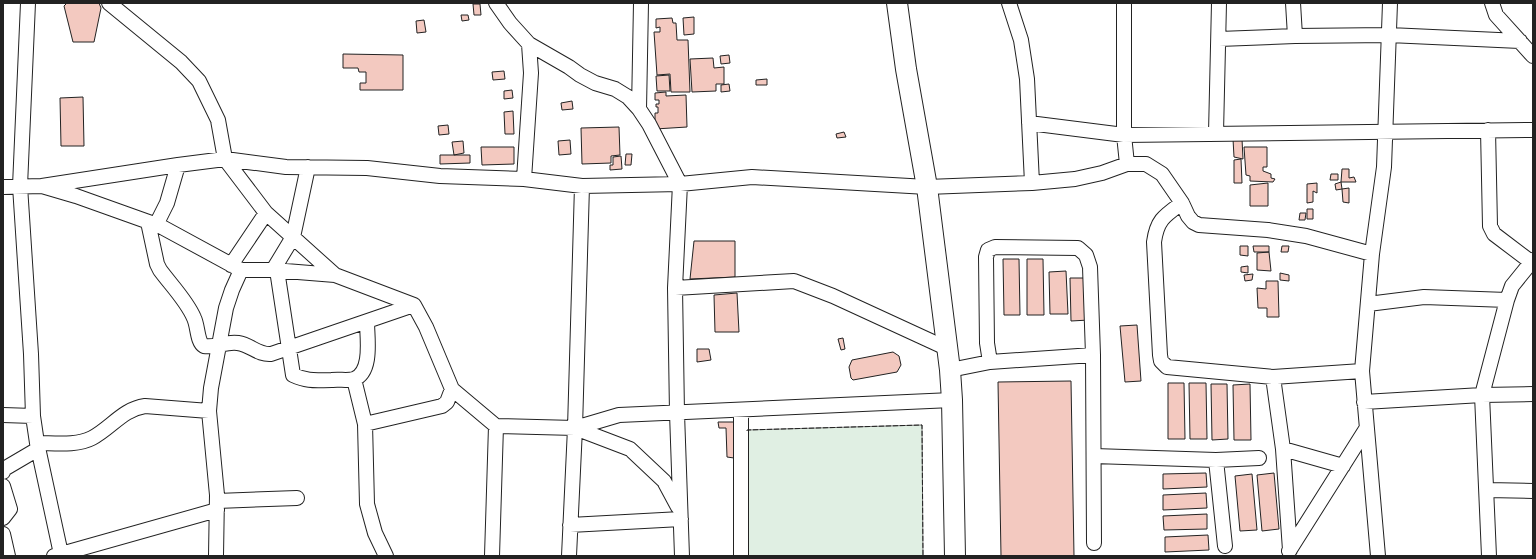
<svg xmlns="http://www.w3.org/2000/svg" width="1536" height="559" font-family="'Archivo Narrow',sans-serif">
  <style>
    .green { fill: #e0efe3; stroke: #6f6f6f }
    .building { fill: #f3c9c0; stroke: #222 }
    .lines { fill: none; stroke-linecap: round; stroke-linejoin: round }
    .minor-casing { stroke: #222; stroke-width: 16 }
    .highway-casing { stroke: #222; stroke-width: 22 }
    .minor { stroke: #fff; stroke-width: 14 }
    .highway { stroke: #fff; stroke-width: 20 }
    .fence { stroke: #222; stroke-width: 1; stroke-dasharray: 5 2; stroke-linecap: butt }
  </style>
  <rect width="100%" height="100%" fill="#fff"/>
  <!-- green -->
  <path class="green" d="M922,425L923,556H748L747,430Z"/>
  <!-- building -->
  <path class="building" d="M67,3H99L101,8L94,42H73L64,6Z
    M473,4H480L481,15H474Z
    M461,15H468L469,20L462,21Z
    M694,17V34L684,35L683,18Z
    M672,18L673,23H676L677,40H688L690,92H671L670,74L657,75L654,32H660V27L656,28V19Z
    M424,20L426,32L417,33L416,21Z
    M343,54L403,55V90H360V83H366V72H359L358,68H343Z
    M729,55L730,63L721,64L720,56Z
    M713,58L714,68L724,67V84H716V91L692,92L690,59Z
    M504,71L505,79L493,80L492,72Z
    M669,75L670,91H657L656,76Z
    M767,79V85H756V80Z
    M729,84L730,91L721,92V85Z
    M512,90L513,98L504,99V91Z
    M666,92V96L686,95L687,127L655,129V113H658V107H656V104H659V100H655V93Z
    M83,97L84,146H61L60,98Z
    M572,101L573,109L562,110L561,103Z
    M513,111L514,134H505L504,112Z
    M448,125L449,134L439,135L438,126Z
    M619,127L620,155L611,156V163L582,164L581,128Z
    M844,132L846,137L837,138L836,134Z
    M1233,139H1242L1243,159L1234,157Z
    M570,140L571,154L559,155L558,141Z
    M463,141L464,153L454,155L452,142Z
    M481,147H514V164L482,165Z
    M1244,147H1267V167H1263V171L1271,174V178L1275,179L1273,182L1250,181V176L1246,175Z
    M626,154H632L631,165H625Z
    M440,155H470V163L440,164Z
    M621,156L622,169L610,170V165H613V157Z
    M1241,159L1242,183H1234V160Z
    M1342,169H1349V178L1354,177L1356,182H1341Z
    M1331,174H1338V180H1330Z
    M1341,182L1342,189L1336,190L1335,184Z
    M1268,183V206H1250V185Z
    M1317,183V193L1313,191V202L1307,203V184Z
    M1349,188V203L1343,202L1342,189Z
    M1307,209H1313V219H1307Z
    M1300,213H1306L1305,220H1299Z
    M694,241H735V277L690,279Z
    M1240,246H1248V256L1240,255Z
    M1253,246H1269V252H1254Z
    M1282,246H1289L1288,252H1281Z
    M1269,252L1271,271L1257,270V253Z
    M1003,259H1019L1020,315H1004Z
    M1027,259H1043L1044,315H1027Z
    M1248,266V273L1241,272V267Z
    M1066,271L1068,314H1050L1049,272Z
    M1280,273L1289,275V281L1280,280Z
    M1253,274L1252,280L1245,281L1244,275Z
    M1070,278H1088L1089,320L1071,321Z
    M1266,281H1278L1279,317H1267V308H1258L1257,288L1266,289Z
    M737,293L739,332H715L714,295Z
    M1137,325L1141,381L1125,382L1120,326Z
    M843,338L845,349L841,350L838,339Z
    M697,349H709L711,360L697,362Z
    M893,352L899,356L901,365L897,372L853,380L851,378L849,367L852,360Z
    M1071,381L1074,556H1001L998,382Z
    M1168,383H1184L1185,439H1168Z
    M1189,383H1206L1207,439H1190Z
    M1211,384H1227L1228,439L1212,440Z
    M1250,384L1251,440H1234L1233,385Z
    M718,422H734V458L727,457L726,428H719Z
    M1206,473L1207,487L1163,489V474Z
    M1274,473L1279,529L1262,531L1257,475Z
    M1252,474L1257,530L1240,531L1235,476Z
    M1206,493L1207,508L1163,510V495Z
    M1207,514V529L1164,530L1163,516Z
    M1208,535L1209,550L1165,552V537Z"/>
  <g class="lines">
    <!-- minor casing -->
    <g class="minor-casing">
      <path id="minor" d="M28,3L20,186L31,354L33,416L37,443L61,554
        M109,3L181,62L199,81L218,120L225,159L266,213L335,275
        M496,3L510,23L529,44L569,67L580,75L595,83L615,89L628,97L639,109L649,124L680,184L675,288L677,413L682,556
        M1009,3L1021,40L1027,79L1032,183
        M1124,3V135L1127,164
        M1293,3L1295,36
        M1492,3L1496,15L1533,56
        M1219,39L1295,36L1389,35L1520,41
        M639,109L641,3
        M1029,123L1124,135L1533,130
        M1488,130L1490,226L1494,234L1531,262
        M1216,133L1219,3
        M524,179L531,73L529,44
        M42,186L178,165L225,159L286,167L367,168L440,176L524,179L582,186L680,184L752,177L927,187L1032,183L1075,179L1102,173L1127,164H1146L1162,174L1182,203L1188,216L1193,222L1199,225L1268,230L1306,236L1372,254
        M3,187L42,186L76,196L160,226L241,270H273L335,275L414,305L426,327L452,389L496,426L575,428L619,415L952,400
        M1182,203C1164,216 1157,220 1154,242L1160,355L1161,361L1167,367L1273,377L1362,371
        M148,222L157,264L160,270C171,285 187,301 194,318C198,326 197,342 204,346C216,348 226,341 238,343C251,345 258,355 271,354L414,305
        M156,225L167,203L178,165
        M231,265L266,213
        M273,270L293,237L308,167
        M277,270L293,375C309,382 316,380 332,380C339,379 348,381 354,379C373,372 367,337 367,322
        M675,288L794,281L833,296L946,348
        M1368,304L1424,297L1507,300
        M990,362L987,343L986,257L988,250L995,247L1078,248L1086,255L1090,267L1093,355L1094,543
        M950,370L990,362L1093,355
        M1273,377L1283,449L1290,550
        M354,379L365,424L367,504L375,533L386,556
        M1364,402L1482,395L1533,394
        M3,415L33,416
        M365,424L442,406L447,402L452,389
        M575,428L630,449L664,481L678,507
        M37,443C54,443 77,446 92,438C111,428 123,409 145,406L209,411
        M1283,449L1343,466
        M1094,456L1216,460L1259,458
        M1216,460L1225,546
        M3,472L4,469L38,449
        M3,486L10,509L3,518
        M1487,490L1533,491
        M217,501L297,498
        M570,525L681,519
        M3,534L8,556
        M1289,551L1366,429
        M54,556L217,510
        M216,556L217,495L209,411L211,388L226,308L232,290L241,270
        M492,556L496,426
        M569,556L575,428L582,186
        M741,556V410
        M1378,556L1362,371L1372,254L1384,167L1390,3
        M1489,556L1482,395L1507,300L1512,286L1533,260"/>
    </g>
    <!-- highway casing -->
    <g class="highway-casing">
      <path id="highway" d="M897,3L906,69L927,187L950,370L952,400L955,556"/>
    </g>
    <!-- minor -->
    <use href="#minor" class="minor"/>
    <!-- highway -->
    <use href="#highway" class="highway"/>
    <!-- fence -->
    <path class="fence" d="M747,431V430L922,425L923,556"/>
  </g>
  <!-- border -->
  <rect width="1536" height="559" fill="none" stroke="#222222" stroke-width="8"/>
</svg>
